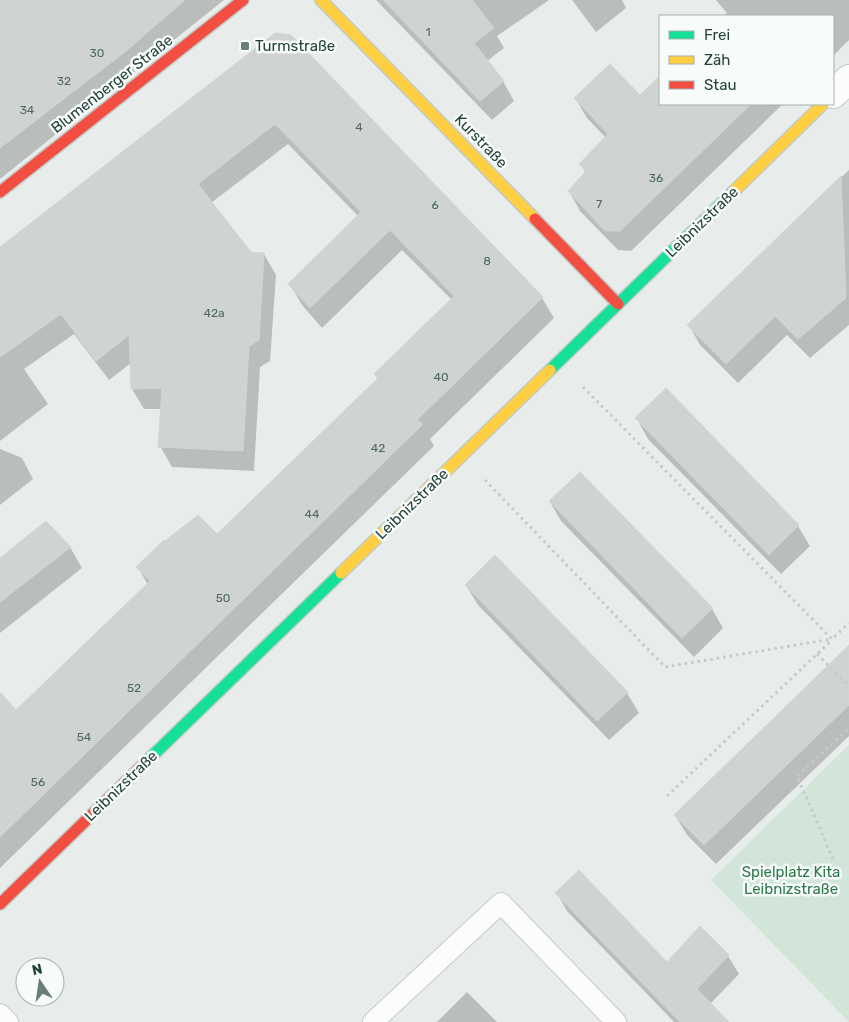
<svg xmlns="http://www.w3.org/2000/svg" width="849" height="1022" font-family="Rubik,sans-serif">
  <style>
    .green { fill: #d1e6d8 }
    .shadow { fill: #0003 }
    .building { fill: #cfd4d2; stroke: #d1d6d4 }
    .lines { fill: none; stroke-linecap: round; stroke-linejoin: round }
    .lane-casing { stroke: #c5cac8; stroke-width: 22 }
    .street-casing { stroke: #c5cac8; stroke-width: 30 }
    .fast-casing { stroke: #c3cbc8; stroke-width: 14 }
    .slow-casing { stroke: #c3cbc8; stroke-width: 14 }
    .jam-casing { stroke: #c3cbc8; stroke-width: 14 }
    .path { stroke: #c3ccca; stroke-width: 3; stroke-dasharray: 2.5 4; stroke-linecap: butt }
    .lane { stroke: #fcfcfc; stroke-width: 20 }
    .street { stroke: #fcfcfc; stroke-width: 28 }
    .fast { stroke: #16e098; stroke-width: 11 }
    .slow { stroke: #ffcf43; stroke-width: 11 }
    .jam { stroke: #f24e42; stroke-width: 11 }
    .poi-dot { fill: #697e78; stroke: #f7fbf9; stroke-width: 2 }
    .labels { text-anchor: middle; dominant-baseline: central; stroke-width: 5; stroke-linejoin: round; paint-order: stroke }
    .number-label { font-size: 12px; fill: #506761 }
    .poi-label { font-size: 15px; fill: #24423a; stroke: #f7fbf9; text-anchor: start }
    .street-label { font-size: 15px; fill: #24423a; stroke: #f7fbf9 }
    .park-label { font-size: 15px; fill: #2d7a4b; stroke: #f7fbf9 }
  </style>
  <rect width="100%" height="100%" fill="#e8edeb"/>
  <!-- green -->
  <path class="green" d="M849,745V1022L711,880Z"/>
  <!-- shadow -->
  <path class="shadow" d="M0,0H224L0,179Z
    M376,0H549L497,36L504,48L487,61L503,81L514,101L492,120Z
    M572,0H622L626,8L596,32Z
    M716,0H849V40L833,56V16H723L727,13Z
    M275,34L542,298L554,318L430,439L434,446L0,868V726L148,585L138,567L217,536L378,380L375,374L452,300L402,250L322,328L302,305L290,284L358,216L288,144L211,203L250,253L264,254L276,275L270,361L260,367L254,471L172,467L160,446L162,409H144L132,389L131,363L109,380L74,334L24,369L48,404L0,441V249Z
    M660,78V104H783L631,251L618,250L580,211L569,191L586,173L581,165L606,138L587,118L576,99L640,96Z
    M849,170V325L810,358L787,335L738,383L700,345L689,325Z
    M666,390L798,526L810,546L781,574L648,439L637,419Z
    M0,449L22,458L33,479L0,505Z
    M580,474L712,609L723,628L694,657L561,521L550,502Z
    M70,547L82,568L0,633V560Z
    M495,557L627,693L639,713L609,740L478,605L466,585Z
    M849,647V736L716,864L687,835L675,815Z
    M557,893L667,964L700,928L728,956L739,974L710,1004L727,1022H674L567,911Z
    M467,992L497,1022H437Z"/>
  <!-- building -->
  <path class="building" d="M0,0H185L126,51L0,148Z
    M383,0H472L494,28L474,43L504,81L480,101Z
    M275,33L291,35L543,297L417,420L423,424L0,837V692L16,710L150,581L136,567L164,540L165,541L198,515L217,534L378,378L374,374L454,296L390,230L310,308L288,284L361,212L275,124L198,184L251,252L264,253L259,340L249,346L243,451L158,447L162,388L131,389L129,335L96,361L61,314L0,357V247Z
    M610,64L640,95L660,76V104H751L620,231H605L568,191L586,171L579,164L608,134L574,98Z
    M841,176L846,298L798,339L775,316L726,364L687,325Z
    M666,388L799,525L769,555L635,418Z
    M580,472L713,608L682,638L549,501Z
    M46,521L71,547L0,602V558Z
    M495,555L628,692L597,721L465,585Z
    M849,645V705L704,845L674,815Z
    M579,870L667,962L700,926L729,955L697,989L729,1022H680L555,893Z"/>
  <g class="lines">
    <!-- lane casing -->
    <g class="lane-casing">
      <path id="lane" d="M0,1014L8,1022
        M373,1022L501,903L616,1022"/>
    </g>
    <!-- street casing -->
    <g class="street-casing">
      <path id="street" d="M833,94L849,79"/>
    </g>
    <!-- fast casing -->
    <g class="fast-casing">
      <path id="fast" d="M550,370L733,192
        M147,761L341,573"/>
    </g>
    <!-- slow casing -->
    <g class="slow-casing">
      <path id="slow" d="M321,0L535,219
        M733,192L823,104
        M341,573L550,370"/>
    </g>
    <!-- jam casing -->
    <g class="jam-casing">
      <path id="jam" d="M0,192L243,0
        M535,219L618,304
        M0,904L147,761"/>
    </g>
    <!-- path -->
    <path class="path" d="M583,387L832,639L849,623
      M485,480L665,667L832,639
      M817,654L849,686
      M667,796L832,640
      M833,859L797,776L849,728"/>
    <!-- lane -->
    <use href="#lane" class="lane"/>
    <!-- street -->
    <use href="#street" class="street"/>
    <!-- fast -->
    <use href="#fast" class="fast"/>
    <!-- slow -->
    <use href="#slow" class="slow"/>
    <!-- jam -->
    <use href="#jam" class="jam"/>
  </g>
  <!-- markers -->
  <rect class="poi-dot" x="240" y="41" width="10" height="10" rx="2.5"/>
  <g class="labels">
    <!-- number labels -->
    <g class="number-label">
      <text x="428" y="32">1</text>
      <text x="97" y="53">30</text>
      <text x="64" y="81">32</text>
      <text x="27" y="110">34</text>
      <text x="359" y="127">4</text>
      <text x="656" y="178">36</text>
      <text x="599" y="204">7</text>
      <text x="435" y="205">6</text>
      <text x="487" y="261">8</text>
      <text x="214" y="313">42a</text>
      <text x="441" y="377">40</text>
      <text x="378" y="448">42</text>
      <text x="312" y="514">44</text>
      <text x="223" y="598">50</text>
      <text x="134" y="688">52</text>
      <text x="84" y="737">54</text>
      <text x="38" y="782">56</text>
    </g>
    <!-- poi labels -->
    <g class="poi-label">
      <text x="255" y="46">Turmstraße</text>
    </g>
    <!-- street labels -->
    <g class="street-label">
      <text transform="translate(112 84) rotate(-38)">Blumenberger Straße</text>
      <text transform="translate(481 141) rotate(46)">Kurstraße</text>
      <text transform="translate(702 222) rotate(-44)">Leibnizstraße</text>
      <text transform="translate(412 504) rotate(-44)">Leibnizstraße</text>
      <text transform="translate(121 786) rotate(-44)">Leibnizstraße</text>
    </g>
    <!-- park labels -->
    <g class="park-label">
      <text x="791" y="872">Spielplatz Kita<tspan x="791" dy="17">Leibnizstraße</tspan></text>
    </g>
  </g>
  <!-- legend -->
  <rect x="659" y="15" width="175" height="90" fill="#f7fbf9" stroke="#a3b1ad"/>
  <rect x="669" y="31" width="25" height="8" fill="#16e098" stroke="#a3b1ad"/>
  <text x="704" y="40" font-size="15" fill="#24423a">Frei</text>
  <rect x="669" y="56" width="25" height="8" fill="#ffcf43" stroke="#a3b1ad"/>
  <text x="704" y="65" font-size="15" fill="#24423a">Zäh</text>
  <rect x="669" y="81" width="25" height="8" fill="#f24e42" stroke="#a3b1ad"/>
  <text x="704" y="90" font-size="15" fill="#24423a">Stau</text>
  <!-- north arrow -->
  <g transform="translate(40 982) rotate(347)"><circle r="24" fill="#f7fbf9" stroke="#a3b1ad"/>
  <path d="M0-4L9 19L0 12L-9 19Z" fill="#697e78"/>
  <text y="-8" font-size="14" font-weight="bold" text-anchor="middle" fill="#24423a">N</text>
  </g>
</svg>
